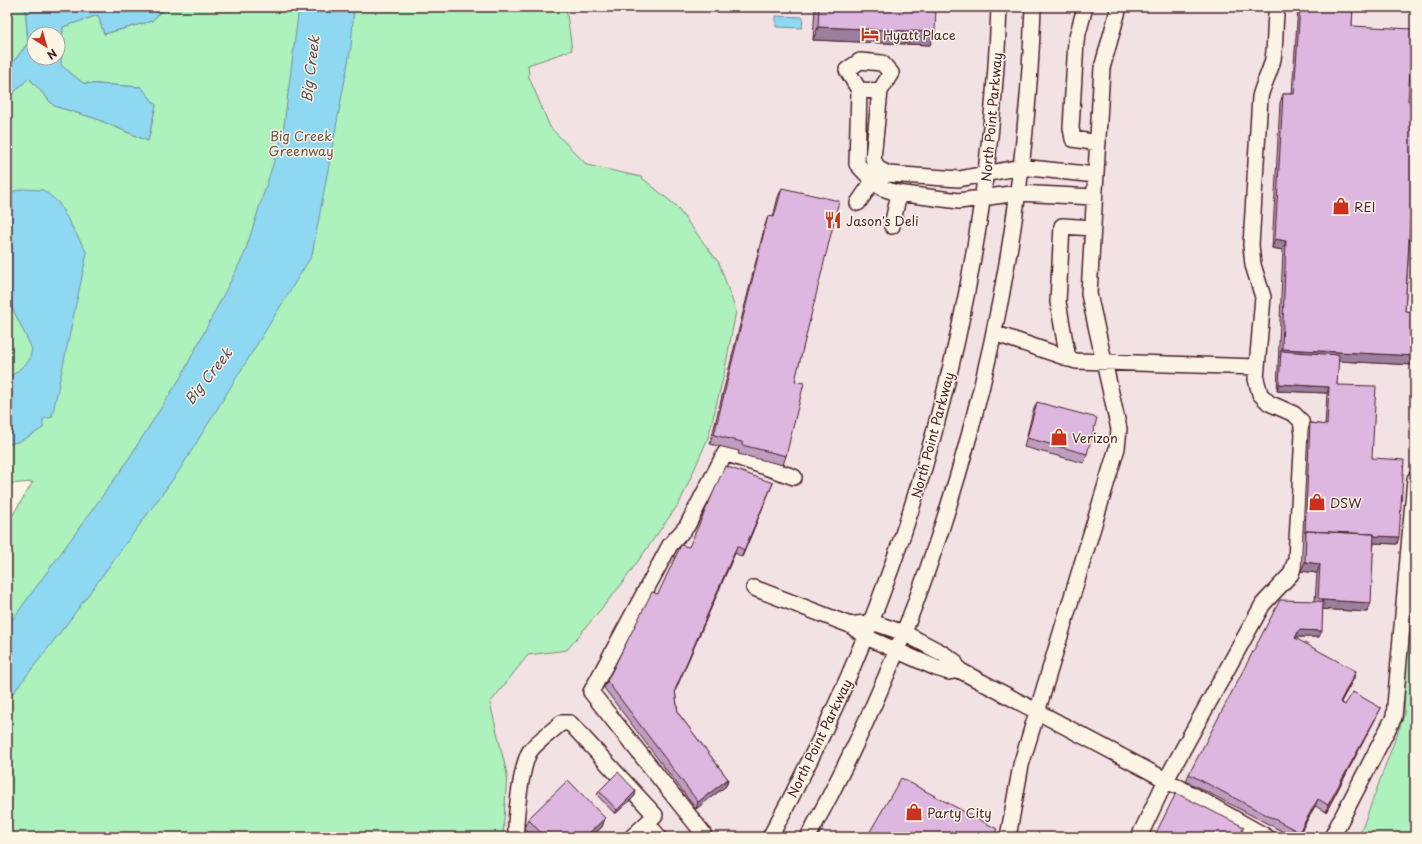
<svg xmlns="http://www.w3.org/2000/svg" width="1422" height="844" font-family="'Playpen Sans',sans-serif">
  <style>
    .built { fill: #f3e2e4 }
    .green { fill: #adf1bc; stroke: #7c8874 }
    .water { fill: #8fd8f1; stroke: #738ea2; fill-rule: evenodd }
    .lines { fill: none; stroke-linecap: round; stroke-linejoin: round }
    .minor-casing { stroke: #4a1f2b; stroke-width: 18 }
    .minor { stroke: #fcf5e5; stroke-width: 15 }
    .wall { fill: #be9dc1; stroke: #4a1f2b }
    .shaded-wall { fill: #9b809d; stroke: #4a1f2b }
    .building { fill: #ddb7e0; stroke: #4a1f2b }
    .labels { text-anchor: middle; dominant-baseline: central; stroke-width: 3; stroke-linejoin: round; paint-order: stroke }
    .poi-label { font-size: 13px; fill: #4a1f2b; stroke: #fcf5e5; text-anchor: start }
    .street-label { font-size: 13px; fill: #4a1f2b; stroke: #fcf5e5 }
    .park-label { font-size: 13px; fill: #63544f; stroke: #fcf5e5 }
    .water-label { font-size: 14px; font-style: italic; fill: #5b4d5c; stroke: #fcf5e5 }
  </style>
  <rect width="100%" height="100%" fill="#fcf5e5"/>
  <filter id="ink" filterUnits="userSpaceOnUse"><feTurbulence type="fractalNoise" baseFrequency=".025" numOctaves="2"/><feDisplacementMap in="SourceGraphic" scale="8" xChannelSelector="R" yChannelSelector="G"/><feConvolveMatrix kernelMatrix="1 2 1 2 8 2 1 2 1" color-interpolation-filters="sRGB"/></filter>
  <g filter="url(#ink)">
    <!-- built -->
    <path class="built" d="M479,7H1415V837H503L507,774L490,703L528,655L567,649Z"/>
    <!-- green -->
    <path class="green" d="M7,7H25L28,43L7,70Z
      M165,7H566L572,50L528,65L529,77L550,127L587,165L641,177L675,205L719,263L736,311L724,374L708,438L680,502L621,585L567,650L528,655L490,703L507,774L503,837H7V524L33,482L7,484V349L10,346L7,341V99L29,78L54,106L94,118L148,141L156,105L141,87L83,83L60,65L63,27L98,15L104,34L152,21Z
      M1415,574V837H1359L1404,715L1407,648Z"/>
    <!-- water -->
    <path class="water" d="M25,7H165L152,21L104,34L98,15L63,27L61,65L83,83L141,87L156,105L148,141L94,118L54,106L29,78L7,99V70L28,43ZM34,34H58V58H34Z
      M299,7H354L351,47L312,255L179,471L66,625L7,701V627L122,469L182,375L244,255L283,133Z
      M776,16L803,17L802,28L776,27Z
      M23,189L43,190L58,202L87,253L52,417L43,419V428C31,435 21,443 7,444V380L29,361L32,349L7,297V193Z"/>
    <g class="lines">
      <!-- minor casing -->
      <g class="minor-casing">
        <path id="minor" d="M1085,7L1076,41L1071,128L1073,139L1098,143
          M859,90L847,70L860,61L882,63L891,73L880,91
          M888,174L877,168L873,158L880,91L859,90L857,164L873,181L882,188L897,193L959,201L1018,193L1094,197
          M858,203L873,181L888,174L959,179L1021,167L1096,175
          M892,226L899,193
          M994,333L1076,361L1257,367
          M1068,359L1058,302L1062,226L1093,228
          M754,588L850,625L866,637L936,668L949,672L959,670
          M850,625L872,622L904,633L942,653L954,661L959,670L1166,780L1267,837
          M703,833L591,692L670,545L687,526L725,453L794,477
          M516,837C515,819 521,766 530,751C536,742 553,731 561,723H570L655,815L647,823
          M632,837L647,823L659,837
          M770,837C910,582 989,298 999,7
          M808,837C947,584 1024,295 1033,7
          M1008,837L1021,765L1117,448L1119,429L1089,294L1102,68L1119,7
          M1139,837L1166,780L1263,604L1291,574L1296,559L1303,434L1301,421L1294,414L1269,403L1260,394L1256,379L1263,297L1253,265L1251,245L1260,97C1263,84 1270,73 1273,59C1276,42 1274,24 1277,7
          M1332,837L1394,717L1415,479"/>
      </g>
      <!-- minor -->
      <use href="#minor" class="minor"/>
    </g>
    <!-- wall -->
    <path class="wall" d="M815,7H936L930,45L813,40Z
      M1298,7H1353L1352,26L1408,101L1415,163H1414L1405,311L1414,365L1338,361L1337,385L1372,458L1397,544L1374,543L1367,612L1322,609L1319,637H1297L1296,639L1354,678L1341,702L1345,705L1378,714L1326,812L1315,806L1298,837H1293L1186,781L1189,774L1315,601L1317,573L1301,571L1308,430L1310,423L1325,425L1327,393L1277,391L1283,250L1272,248L1280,103L1283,94H1292Z
      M782,188L795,381L786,456L783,465L738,454L739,451L710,444L765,225L768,216L773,217L778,197Z
      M1037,402L1087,454L1084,463L1024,447L1033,411Z
      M770,490L742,557L735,553L675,690L678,713L728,779L726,786L696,809L604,688L607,681L658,594Z
      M599,791L635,796L615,814L597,795Z
      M605,818L602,827L591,837H533L524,828L528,819Z"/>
    <!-- shaded-wall -->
    <path class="shaded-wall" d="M1372,7H1389V8Z
      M818,27L935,32L930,45L813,40Z
      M1414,154H1415V163H1411Z
      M1275,239L1286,241L1283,250L1272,248Z
      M1282,349L1415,356V362L1414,365L1280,358L1281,351Z
      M1279,384L1329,387L1327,393L1277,391Z
      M773,483L770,490L742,557L744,550Z
      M1306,533L1399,537L1397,544L1306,540Z
      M737,546L735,553L673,696L675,690Z
      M1305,562L1320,564L1317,573L1301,571Z
      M1323,600L1371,603L1367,612L1320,609Z
      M1299,630L1322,631L1319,637H1297L1292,645L1295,638Z
      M1356,671L1354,678L1337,709L1340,702Z
      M1381,708L1378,714L1326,812L1328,805Z
      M728,779L726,786L696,809L698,802Z
      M636,791L635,796L615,814L617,810Z
      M1318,799L1315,806L1297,837L1299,832Z
      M605,818L602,827L591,837H585Z"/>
    <!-- building -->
    <path class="building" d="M819,7H936L935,32L818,27Z
      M1300,7H1353L1352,26L1413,29L1408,101L1415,102V154H1414L1405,311L1415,312V356L1282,349L1286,241L1275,239L1283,94H1294Z
      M782,188L839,201L795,381L804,383L786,456L742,445V442L714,435L768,216L774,217Z
      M1281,351L1339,355L1337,385L1376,386L1372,458L1404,460L1399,537L1374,536V534L1306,531L1305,533L1310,423L1327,425L1329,387L1279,384Z
      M1037,402L1097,418L1087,454L1027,438Z
      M725,466L773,483L744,550L737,546L675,690L678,713L728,779L698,802L607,681L652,592L658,594L681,545L689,547Z
      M1306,531L1374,534L1371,603L1323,600L1318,598L1320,564L1305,562Z
      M1280,600L1318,601L1323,602L1322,631L1299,630L1295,638L1356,671L1340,702L1345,705L1353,692L1381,708L1328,805L1318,799L1299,832L1189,774Z
      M618,772L636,791L617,810L599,791Z
      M901,778L997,829L993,837H872L868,835Z
      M568,780L605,818L585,837H545L528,819Z
      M1176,793L1244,827L1239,837H1154Z"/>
  </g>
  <!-- icons -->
  <defs>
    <g id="hotel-bare" transform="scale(1.38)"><path d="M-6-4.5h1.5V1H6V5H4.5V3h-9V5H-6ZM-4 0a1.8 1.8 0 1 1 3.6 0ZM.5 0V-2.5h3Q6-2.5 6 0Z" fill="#c8321e" stroke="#fcf5e5" stroke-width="2.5" paint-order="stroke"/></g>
    <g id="shop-bare" transform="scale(1.38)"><path d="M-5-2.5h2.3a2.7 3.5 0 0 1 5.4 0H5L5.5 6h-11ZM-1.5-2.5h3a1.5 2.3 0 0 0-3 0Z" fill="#c8321e" stroke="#fcf5e5" stroke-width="2.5" paint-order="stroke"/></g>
    <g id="restaurant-bare" transform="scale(1.38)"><path d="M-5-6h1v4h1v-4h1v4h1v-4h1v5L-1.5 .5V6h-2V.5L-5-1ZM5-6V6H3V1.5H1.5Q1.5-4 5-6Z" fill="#c8321e" stroke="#fcf5e5" stroke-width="2.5" paint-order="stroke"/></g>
  </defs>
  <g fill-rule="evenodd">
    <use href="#hotel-bare" x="870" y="34"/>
    <use href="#shop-bare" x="1341" y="206"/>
    <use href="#restaurant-bare" x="833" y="220"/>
    <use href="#shop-bare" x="1059" y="437"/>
    <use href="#shop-bare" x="1317" y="502"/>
    <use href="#shop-bare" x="914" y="812"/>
  </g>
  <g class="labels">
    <!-- poi labels -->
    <g class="poi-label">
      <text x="883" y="34">Hyatt Place</text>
      <text x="1354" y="206">REI</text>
      <text x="846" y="220">Jason's Deli</text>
      <text x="1072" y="437">Verizon</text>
      <text x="1330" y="502">DSW</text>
      <text x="927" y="812">Party City</text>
    </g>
    <!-- street labels -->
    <g class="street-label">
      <text transform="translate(991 117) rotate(-85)">North Point Parkway</text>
      <text transform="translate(932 435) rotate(-75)">North Point Parkway</text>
      <text transform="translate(819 738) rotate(-64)">North Point Parkway</text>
    </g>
    <!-- park labels -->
    <g class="park-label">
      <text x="301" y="135">Big Creek<tspan x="301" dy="15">Greenway</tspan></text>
    </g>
    <!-- water labels -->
    <g class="water-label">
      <text transform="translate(310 69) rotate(-83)">Big Creek</text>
      <text transform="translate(208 376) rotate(-52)">Big Creek</text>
    </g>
  </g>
  <!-- margin -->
  <rect width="1422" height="844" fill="none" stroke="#fcf5e5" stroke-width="24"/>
  <rect x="12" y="12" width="1398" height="820" fill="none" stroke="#4a1f2b" stroke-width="1.5" filter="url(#ink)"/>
  <!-- north arrow -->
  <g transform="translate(46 46) rotate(143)"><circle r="19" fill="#fcf5e5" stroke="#b59f9b"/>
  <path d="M0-3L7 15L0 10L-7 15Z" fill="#c8321e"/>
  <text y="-6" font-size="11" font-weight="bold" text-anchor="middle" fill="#4a1f2b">N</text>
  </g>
</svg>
